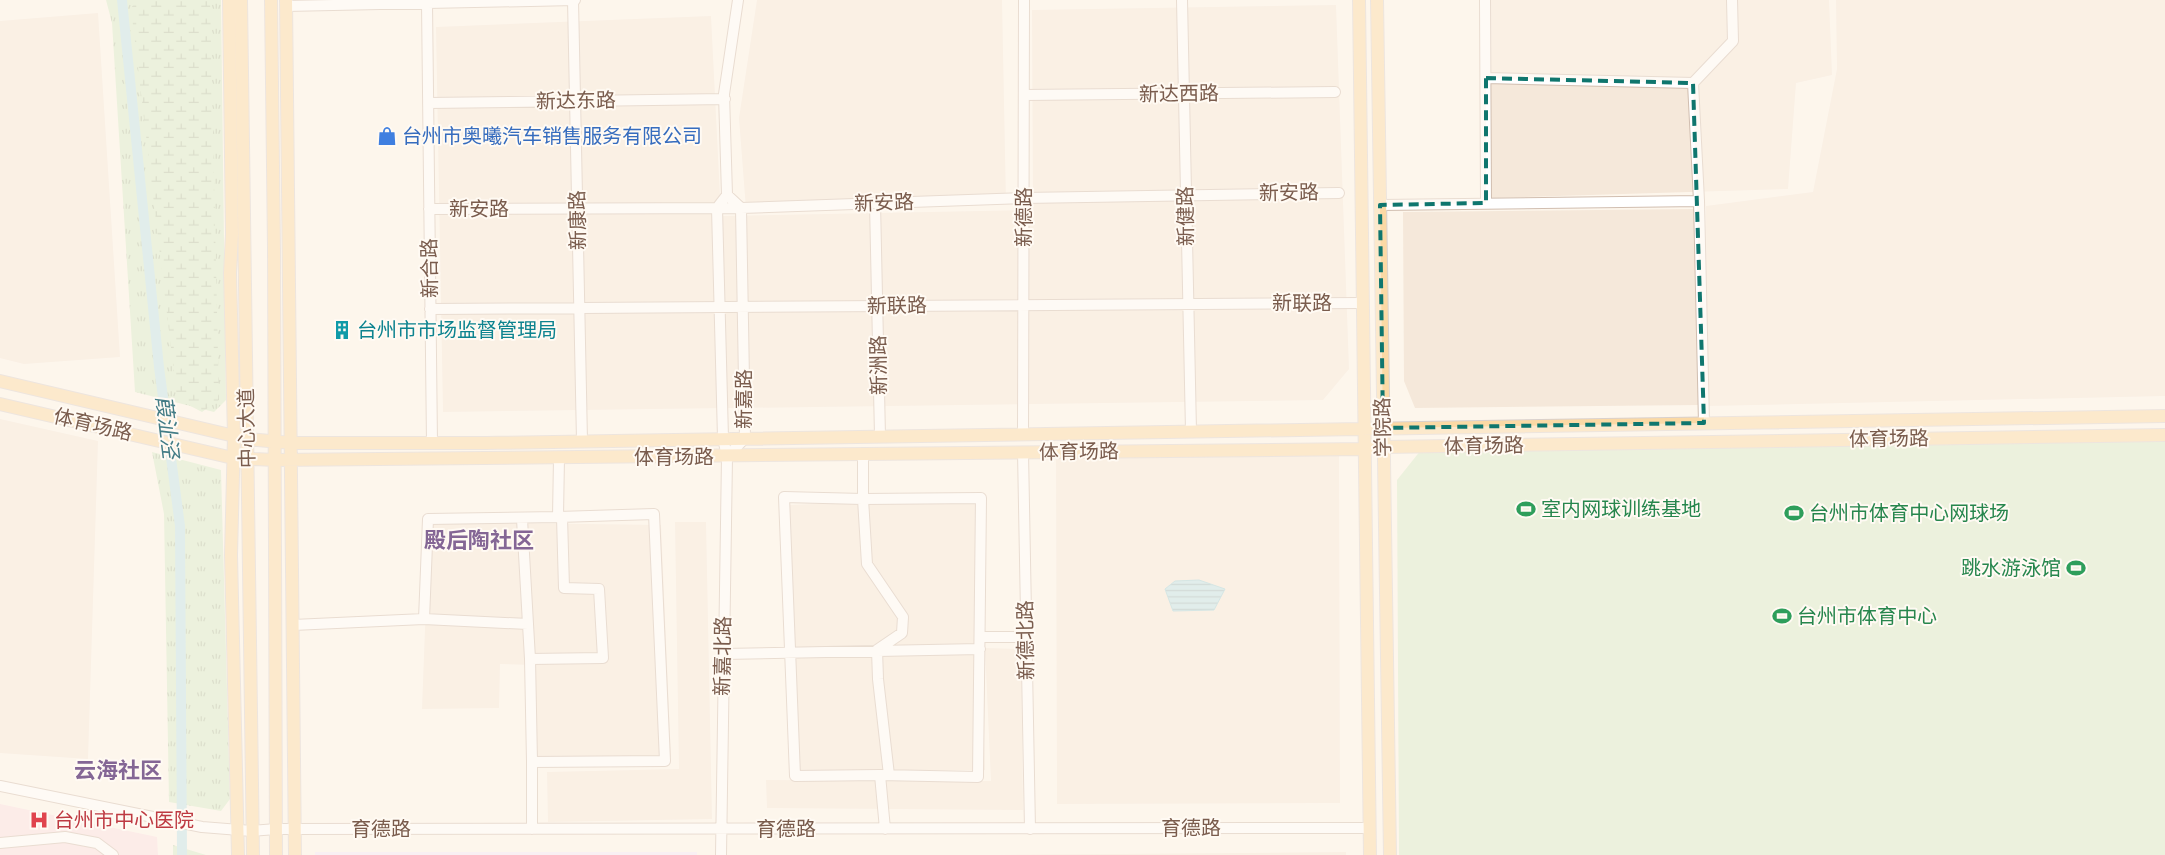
<svg xmlns="http://www.w3.org/2000/svg" width="2165" height="855" font-family="Jost,'Noto Sans SC',sans-serif">
  <style>
    .residential { fill: #f5e8da }
    .education { fill: #f3e8fa }
    .medical { fill: #fbdfe3 }
    .grass { fill: url(#grass-tufts) }
    .wetland { fill: url(#wetland-marsh) }
    .pitch { fill: #d8ecc9 }
    .water { fill: url(#water-rules); stroke: #a5d3da }
    .lines { fill: none; stroke-linecap: round; stroke-linejoin: round }
    .canal { stroke: #bfe3e8; stroke-width: 10 }
    .minor-casing { stroke: #d1beb0; stroke-width: 12 }
    .major-casing { stroke: #dad1cd; stroke-width: 14 }
    .minor { stroke: #fff; stroke-width: 10 }
    .major { stroke: #fbd9a5; stroke-width: 12 }
    .marked { fill: none; stroke: #0f766e; stroke-width: 4; stroke-dasharray: 10 6; stroke-linejoin: round }
    .labels { text-anchor: middle; dominant-baseline: central; stroke-width: 4; stroke-linejoin: round; paint-order: stroke }
    .street-label { font-size: 20px; fill: #7a5c4d; stroke: #fffaf3 }
    .shop-label { font-size: 20px; fill: #366cbe; stroke: #fffaf3; text-anchor: start }
    .culture-label { font-size: 20px; fill: #0d838f; stroke: #fffaf3; text-anchor: start }
    .leisure-label { font-size: 20px; fill: #27864d; stroke: #fffaf3; text-anchor: start }
    .health-label { font-size: 20px; fill: #be3a42; stroke: #fffaf3; text-anchor: start }
    .water-label { font-size: 21px; font-style: italic; fill: #437c86; stroke: #fffaf3 }
    .quarter-label { font-size: 22px; font-weight: bold; fill: #846695; stroke: #fffaf3 }
  </style>
  <defs>
    <pattern id="grass-tufts" width="24" height="20" patternUnits="userSpaceOnUse" patternTransform="scale(1.25)"><rect width="24" height="20" fill="#d8ecc9"/><path d="M3 7l-1-3M5 7V3M7 7l1-3M15 17l-1-3M17 17v-4M19 17l1-3" fill="none" stroke="#b4c2a5"/></pattern>
    <pattern id="wetland-marsh" width="20" height="14" patternUnits="userSpaceOnUse" patternTransform="scale(1.25)"><rect width="20" height="14" fill="#d8ecc9"/><path d="M1 5h8M5 5V1M11 12h8M15 12V8" fill="none" stroke="#b4c2a5"/></pattern>
    <pattern id="water-rules" width="6" height="5" patternUnits="userSpaceOnUse" patternTransform="scale(1.25)"><rect width="6" height="5" fill="#bfe3e8"/><path d="M0 2.5h6" fill="none" stroke="#a0bbbe"/></pattern>
  </defs>
  <rect width="100%" height="100%" fill="#fdf6ec"/>
  <!-- residential -->
  <path class="residential" d="M757,0H1002L1006,204L746,209L739,118Z
    M1490,0H1829L1832,75L1796,83L1788,189L1490,198Z
    M1836,0H2165V396L1707,406L1706,206L1813,192L1837,69Z
    M1336,5L1349,369L1323,400L443,412L436,27L711,16L721,216L1033,210L1032,10Z
    M98,13L120,357L24,364L0,358V21Z
    M1697,209L1699,405L1415,408L1404,381L1403,212Z
    M0,419L98,441L88,759L0,753Z
    M1339,455L1340,803L1057,804L1056,456Z
    M975,498L985,770H797L788,505Z
    M429,522L661,525L671,757L530,766L535,665L500,664L499,708L422,709Z
    M675,522H706L712,819L548,822L547,772L679,769Z
    M985,648L1021,649L1023,810L767,808L766,780L991,781Z
    M1346,852V855H993Z"/>
  <!-- education -->
  <path class="education" d="M315,852H697V855H315Z"/>
  <!-- medical -->
  <path class="medical" d="M0,804L157,837L158,855H0Z"/>
  <!-- grass -->
  <path class="grass" d="M106,0H221L226,400L214,412L135,392L112,23Z
    M152,452L221,470L230,799L221,811L169,802L164,514Z
    M173,845L206,855H173Z"/>
  <!-- wetland -->
  <path class="wetland" d="M137,0H210L219,400L202,412L177,399L131,8Z"/>
  <!-- pitch -->
  <path class="pitch" d="M2165,436V855H1399L1397,480L1429,440Z"/>
  <!-- water -->
  <path class="water" d="M1199,580L1225,589L1214,610L1173,611L1165,589L1175,581Z"/>
  <g class="lines">
    <!-- canal -->
    <path class="canal" d="M122,0L159,367L180,526L182,855"/>
    <!-- minor casing -->
    <g class="minor-casing">
      <path id="minor" d="M573,0L582,441
        M1182,0L1191,431
        M1485,0L1486,203
        M427,3L432,443
        M286,6L575,0
        M1486,78L1693,83
        M1024,95L1335,92
        M428,103L725,99
        M1699,201L1693,83L1733,41L1732,0
        M875,203L880,436
        M1380,205L1699,201L1704,423
        M429,209L741,208L1024,198L1339,193
        M430,309L1363,303
        M1023,434L1024,0
        M1023,452L1030,829
        M863,455V499L981,498L978,777L880,775L885,829
        M727,457L745,438L741,208L727,195
        M522,519L530,659
        M424,619L428,519L558,517
        M293,625L424,619L528,624
        M980,637H1026
        M723,654L980,649
        M532,762L530,659L603,658L599,589L564,588L562,517
        M880,775L795,776L784,497L863,499L867,564L903,617L902,633L877,650L878,679L889,775
        M0,786L202,827L252,831L276,829L1370,828
        M532,829V762L665,761L654,514L558,517L559,458
        M0,843L65,837L97,843L113,855
        M721,855L727,457L723,438L717,208L727,195L724,94L738,0"/>
    </g>
    <!-- major casing -->
    <g class="major-casing">
      <path id="major" d="M229,0L232,234L230,273L234,436L231,555L238,855
        M241,0L253,855
        M271,0L274,249L276,855
        M286,0L295,855
        M1359,0L1370,855
        M1377,0L1390,855
        M0,381L247,439L292,443H486L2165,416
        M0,404L233,458L275,460L1365,449L1384,447L2165,435"/>
    </g>
    <!-- minor -->
    <use href="#minor" class="minor"/>
    <!-- major -->
    <use href="#major" class="major"/>
  </g>
  <!-- marked area -->
  <path d="M0 0H2165V855H0ZM1486,78L1693,83L1704,423L1383,428L1380,205L1486,203Z" fill="#fdf6ec" fill-opacity=".55" fill-rule="evenodd"/>
  <path class="marked" d="M1486,78L1693,83L1704,423L1383,428L1380,205L1486,203Z"/>
  <!-- icons -->
  <defs>
    <g id="shop-bare" transform="scale(1.5)"><path d="M-5-2.5h2.3a2.7 3.5 0 0 1 5.4 0H5L5.5 6h-11ZM-1.5-2.5h3a1.5 2.3 0 0 0-3 0Z" fill="#3f7fe0" stroke="#fffaf3" stroke-width="2.5" paint-order="stroke"/></g>
    <g id="building-bare" transform="scale(1.5)"><path d="M-4-6H4V6H1V3H-1V6H-4ZM-2.5-4.3h1.7v1.8h-1.7ZM.8-4.3h1.7v1.8H.8ZM-2.5-1h1.7V.8h-1.7ZM.8-1h1.7V.8H.8Z" fill="#0f9aa8" stroke="#fffaf3" stroke-width="2.5" paint-order="stroke"/></g>
    <g id="stadium-bare" transform="scale(1.5)"><path d="M0-5a6.5 5 0 1 0 0 10a6.5 5 0 1 0 0-10ZM-3.5-1.8h7v3.6h-7Z" fill="#2e9e5b" stroke="#fffaf3" stroke-width="2.5" paint-order="stroke"/></g>
    <g id="hospital-bare" transform="scale(1.5)"><path d="M-5-5h3v3.5h4V-5h3V5h-3V1.5h-4V5h-3Z" fill="#e0444e" stroke="#fffaf3" stroke-width="2.5" paint-order="stroke"/></g>
  </defs>
  <g fill-rule="evenodd">
    <use href="#shop-bare" x="387" y="136"/>
    <use href="#building-bare" x="342" y="330"/>
    <use href="#stadium-bare" x="1526" y="509"/>
    <use href="#stadium-bare" x="1794" y="513"/>
    <use href="#stadium-bare" x="2076" y="568"/>
    <use href="#stadium-bare" x="1782" y="616"/>
    <use href="#hospital-bare" x="39" y="820"/>
  </g>
  <g class="labels">
    <!-- street labels -->
    <g class="street-label">
      <text transform="translate(1179 94) rotate(-1)">新达西路</text>
      <text transform="translate(576 101) rotate(-1)">新达东路</text>
      <text transform="translate(1289 193) rotate(-1)">新安路</text>
      <text transform="translate(884 203) rotate(-2)">新安路</text>
      <text x="479" y="209">新安路</text>
      <text transform="translate(1186 216) rotate(-91)">新健路</text>
      <text transform="translate(1024 217) rotate(-90)">新德路</text>
      <text transform="translate(578 220) rotate(-91)">新康路</text>
      <text transform="translate(430 268) rotate(-91)">新合路</text>
      <text x="1302" y="303">新联路</text>
      <text transform="translate(897 306) rotate(-1)">新联路</text>
      <text transform="translate(879 365) rotate(-91)">新洲路</text>
      <text transform="translate(744 399) rotate(-90)">新嘉路</text>
      <text transform="translate(93 425) rotate(13)">体育场路</text>
      <text transform="translate(1383 427) rotate(-91)">学院路</text>
      <text transform="translate(247 428) rotate(-91)">中心大道</text>
      <text transform="translate(1889 439) rotate(-1)">体育场路</text>
      <text transform="translate(1484 446) rotate(-1)">体育场路</text>
      <text transform="translate(1079 452) rotate(-1)">体育场路</text>
      <text x="674" y="457">体育场路</text>
      <text transform="translate(1026 640) rotate(-91)">新德北路</text>
      <text transform="translate(723 656) rotate(-89)">新嘉北路</text>
      <text x="1191" y="828">育德路</text>
      <text x="381" y="829">育德路</text>
      <text x="786" y="829">育德路</text>
    </g>
    <!-- shop labels -->
    <g class="shop-label">
      <text x="402" y="136">台州市奥曦汽车销售服务有限公司</text>
    </g>
    <!-- culture labels -->
    <g class="culture-label">
      <text x="357" y="330">台州市市场监督管理局</text>
    </g>
    <!-- leisure labels -->
    <g class="leisure-label">
      <text x="1541" y="509">室内网球训练基地</text>
      <text x="1809" y="513">台州市体育中心网球场</text>
      <text x="2061" y="568" text-anchor="end">跳水游泳馆</text>
      <text x="1797" y="616">台州市体育中心</text>
    </g>
    <!-- health labels -->
    <g class="health-label">
      <text x="54" y="820">台州市中心医院</text>
    </g>
    <!-- water labels -->
    <g class="water-label">
      <text transform="translate(167 427) rotate(83)">葭沚泾</text>
    </g>
    <!-- quarter labels -->
    <g class="quarter-label">
      <text x="479" y="540">殿后陶社区</text>
      <text x="118" y="770">云海社区</text>
    </g>
  </g>
</svg>
